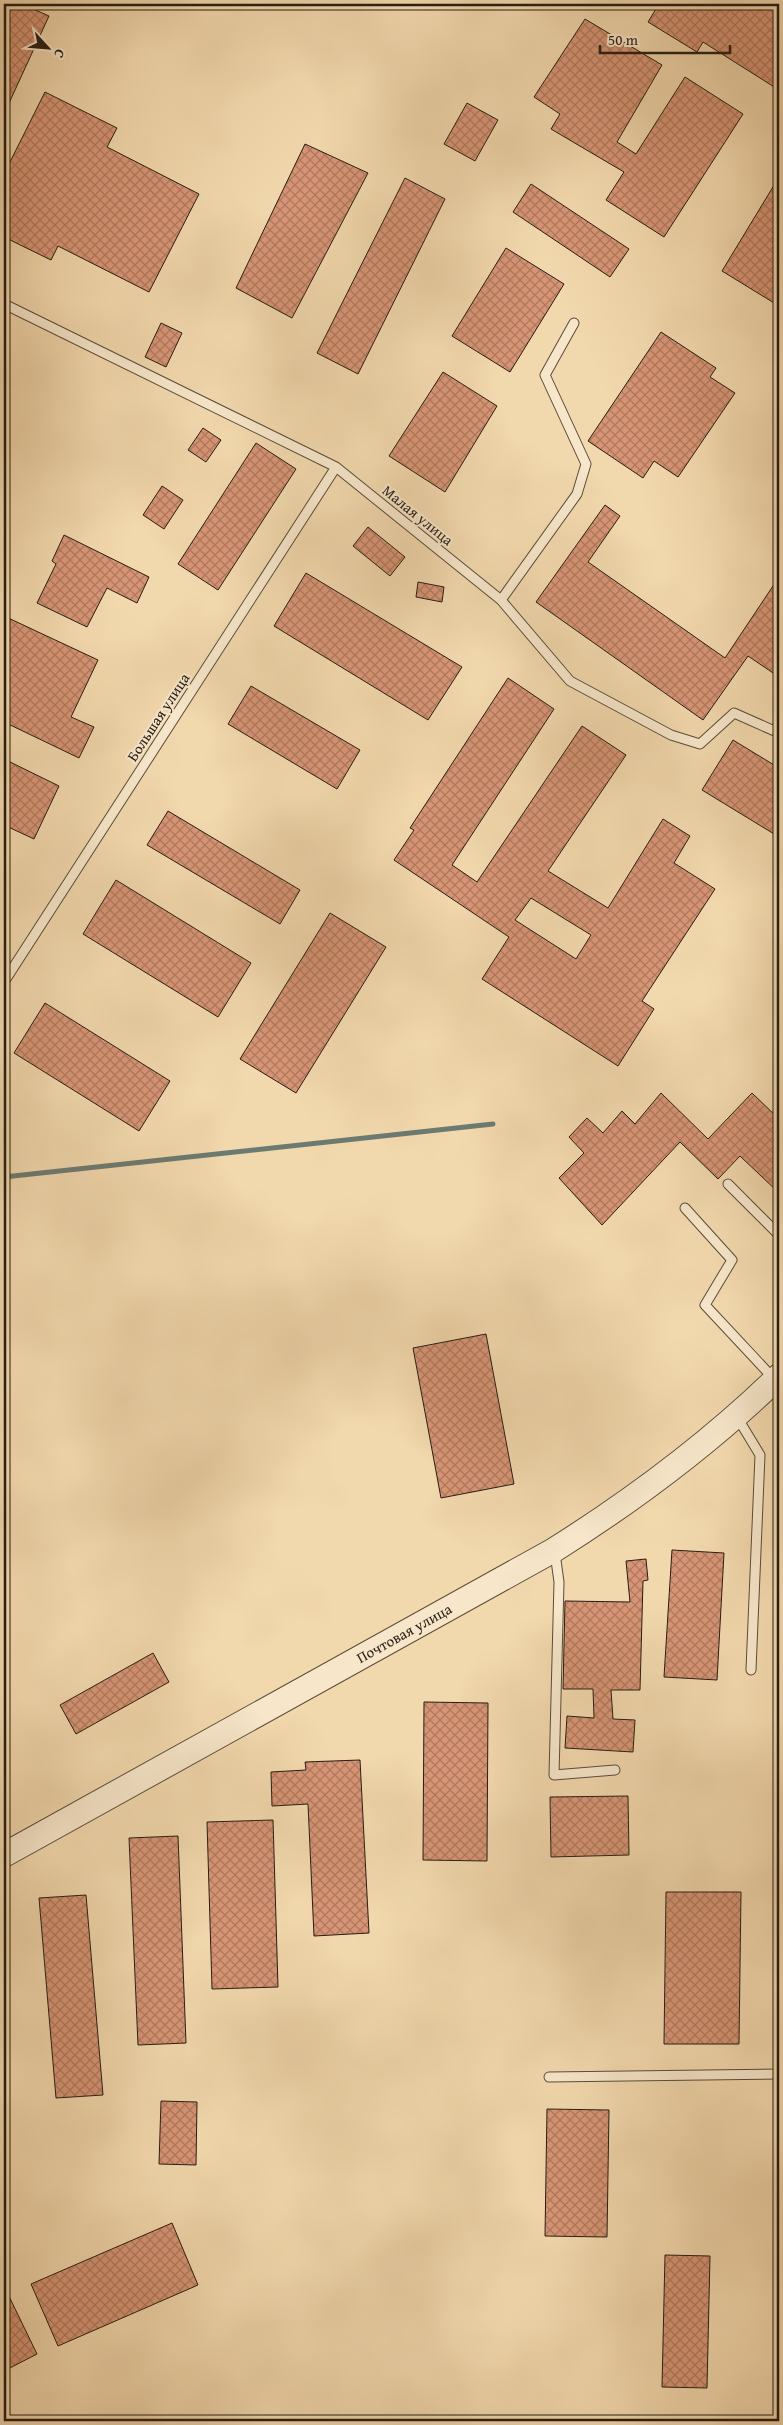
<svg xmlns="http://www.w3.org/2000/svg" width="783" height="2425" font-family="'Gentium Book Plus',serif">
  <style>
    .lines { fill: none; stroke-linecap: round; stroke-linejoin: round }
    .stream { stroke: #6d7a71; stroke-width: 5 }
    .building { fill: url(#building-cross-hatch); stroke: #261d12; fill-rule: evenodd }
    .service-casing { stroke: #594c39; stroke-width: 11 }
    .tertiary-casing { stroke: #594c39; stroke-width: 26 }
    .service { stroke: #f7e6ca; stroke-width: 9 }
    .tertiary { stroke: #f7e6ca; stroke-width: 24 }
    .labels { text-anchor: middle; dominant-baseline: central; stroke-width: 4; stroke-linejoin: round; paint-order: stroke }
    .street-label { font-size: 15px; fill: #261d12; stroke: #f7e6ca }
  </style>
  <defs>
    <pattern id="building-cross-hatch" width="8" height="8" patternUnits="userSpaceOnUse" patternTransform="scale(1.25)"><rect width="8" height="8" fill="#d89575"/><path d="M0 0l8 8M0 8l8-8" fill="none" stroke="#af795f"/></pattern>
  </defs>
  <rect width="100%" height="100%" fill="#f2d8ad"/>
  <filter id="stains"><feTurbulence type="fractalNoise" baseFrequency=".004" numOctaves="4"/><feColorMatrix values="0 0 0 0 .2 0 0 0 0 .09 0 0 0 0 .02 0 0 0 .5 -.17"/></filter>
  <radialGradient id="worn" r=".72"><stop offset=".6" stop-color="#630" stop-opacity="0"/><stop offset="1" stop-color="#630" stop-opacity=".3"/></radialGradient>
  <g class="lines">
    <!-- stream -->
    <path class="stream" d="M4,1177L493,1124"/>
  </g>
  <!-- building -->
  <path class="building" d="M4,4H22L49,16L4,114Z
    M659,4H779V90L703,42L697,52L648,22Z
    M585,19L662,65L617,142L636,154L685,77L743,114L664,237L606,200L624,172L551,129L560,114L534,97Z
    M45,92L117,128L107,147L199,194L149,292L58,246L51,260L4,237V174Z
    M467,103L498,120L475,161L444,144Z
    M305,144L368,173L292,318L236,288Z
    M779,177V306L722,271Z
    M405,178L445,199L358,374L317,353Z
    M531,184L629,249L610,277L513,212Z
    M506,248L564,284L510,372L452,336Z
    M161,323L182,333L166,367L145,357Z
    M661,332L716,368L710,377L735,393L678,477L654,461L643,478L588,441Z
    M443,372L497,406L445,492L389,456Z
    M203,428L221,440L206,462L188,450Z
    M256,443L296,469L218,590L178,564Z
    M162,486L183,500L164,529L143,515Z
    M605,505L620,516L588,562L725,658L779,577V677L748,656L703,720L536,602Z
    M368,527L405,557L390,576L353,546Z
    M64,535L149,577L137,603L107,588L87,627L37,603L56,564L52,561Z
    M306,573L462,667L428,720L274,626Z
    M418,582L444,587L442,602L416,597Z
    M4,616L98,660L71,717L94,727L79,758L4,722Z
    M508,678L554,709L452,865L477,882L582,726L626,755L548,871L608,908L663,819L690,836L674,863L715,889L642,1001L654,1009L618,1066L482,979L509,937L394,860L414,830L410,828ZM531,898L591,935L576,959L515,920Z
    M251,686L360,750L337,789L228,724Z
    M733,740L779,768V837L702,790Z
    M4,759L59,786L34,839L4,825Z
    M168,811L300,890L280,924L147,845Z
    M116,880L251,963L218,1017L83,934Z
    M330,913L386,947L296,1093L240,1059Z
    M45,1003L170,1081L139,1131L14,1053Z
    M661,1093L708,1139L752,1093L779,1119V1193L740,1156L718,1179L680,1142L602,1225L559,1178L584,1153L569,1137L587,1118L603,1133L622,1111L635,1124Z
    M486,1334L514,1484L441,1498L413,1348Z
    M672,1550L724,1553L717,1680L664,1677Z
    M646,1559L648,1580L643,1581L640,1690H611L613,1719L635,1720L633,1752L565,1748L567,1716L594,1718L593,1689H563L565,1601L630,1602L626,1561Z
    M153,1653L169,1682L76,1734L60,1705Z
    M424,1702L488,1703L487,1861L423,1860Z
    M360,1760L369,1933L314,1936L308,1804L272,1806L271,1772L306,1770L305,1762Z
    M628,1796L629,1855L551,1857L550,1797Z
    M273,1820L278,1987L212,1989L207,1822Z
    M178,1836L186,2043L138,2045L129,1838Z
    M666,1892H741L739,2044H664Z
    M86,1895L103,2095L56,2098L39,1898Z
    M161,2101L197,2102L196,2165L159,2164Z
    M547,2109L609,2110L607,2237L545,2236Z
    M172,2223L198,2285L58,2346L31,2284Z
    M665,2255L710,2256L707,2388L662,2387Z
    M4,2286L37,2354L4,2371Z"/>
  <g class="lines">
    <!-- service casing -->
    <g class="service-casing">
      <path id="service" d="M4,304L336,467L501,600L570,681L671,735L700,744L734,713L779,733
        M501,600L577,494L586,464L545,375L574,323
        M4,982L336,467
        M728,1184L779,1235
        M685,1208L732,1260L705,1305L775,1380
        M737,1417L760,1455L751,1670
        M555,1553L559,1582L554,1775L615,1770
        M549,2077L779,2074"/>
    </g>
    <!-- tertiary casing -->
    <g class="tertiary-casing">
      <path id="tertiary" d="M4,1855L554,1550C635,1499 710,1443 779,1376"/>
    </g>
    <!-- service -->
    <use href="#service" class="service"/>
    <!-- tertiary -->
    <use href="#tertiary" class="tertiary"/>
  </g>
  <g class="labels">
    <!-- street labels -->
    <g class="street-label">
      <text transform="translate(418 515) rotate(39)">Малая улица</text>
      <text transform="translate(158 717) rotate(-57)">Большая улица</text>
      <text transform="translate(404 1633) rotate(-29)">Почтовая улица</text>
    </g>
  </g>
  <!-- margin -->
  <rect width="783" height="2425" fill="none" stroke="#f2d8ad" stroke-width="20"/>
  <rect x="5" y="5" width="773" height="2415" fill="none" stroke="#261d12" stroke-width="2.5"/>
  <rect x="10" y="10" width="763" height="2405" fill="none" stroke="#261d12"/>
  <!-- north arrow -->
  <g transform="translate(48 48) rotate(116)" stroke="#f7e6ca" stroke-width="4" paint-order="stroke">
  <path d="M0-4L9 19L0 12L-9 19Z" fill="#261d12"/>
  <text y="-8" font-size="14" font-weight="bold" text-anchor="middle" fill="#261d12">С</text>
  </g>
  <!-- scale -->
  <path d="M600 45v8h130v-8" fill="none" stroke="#261d12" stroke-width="2.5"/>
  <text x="608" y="45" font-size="15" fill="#261d12" stroke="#f7e6ca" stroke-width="4" paint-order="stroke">50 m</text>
  <rect width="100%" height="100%" filter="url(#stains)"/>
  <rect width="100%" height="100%" fill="url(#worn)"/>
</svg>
